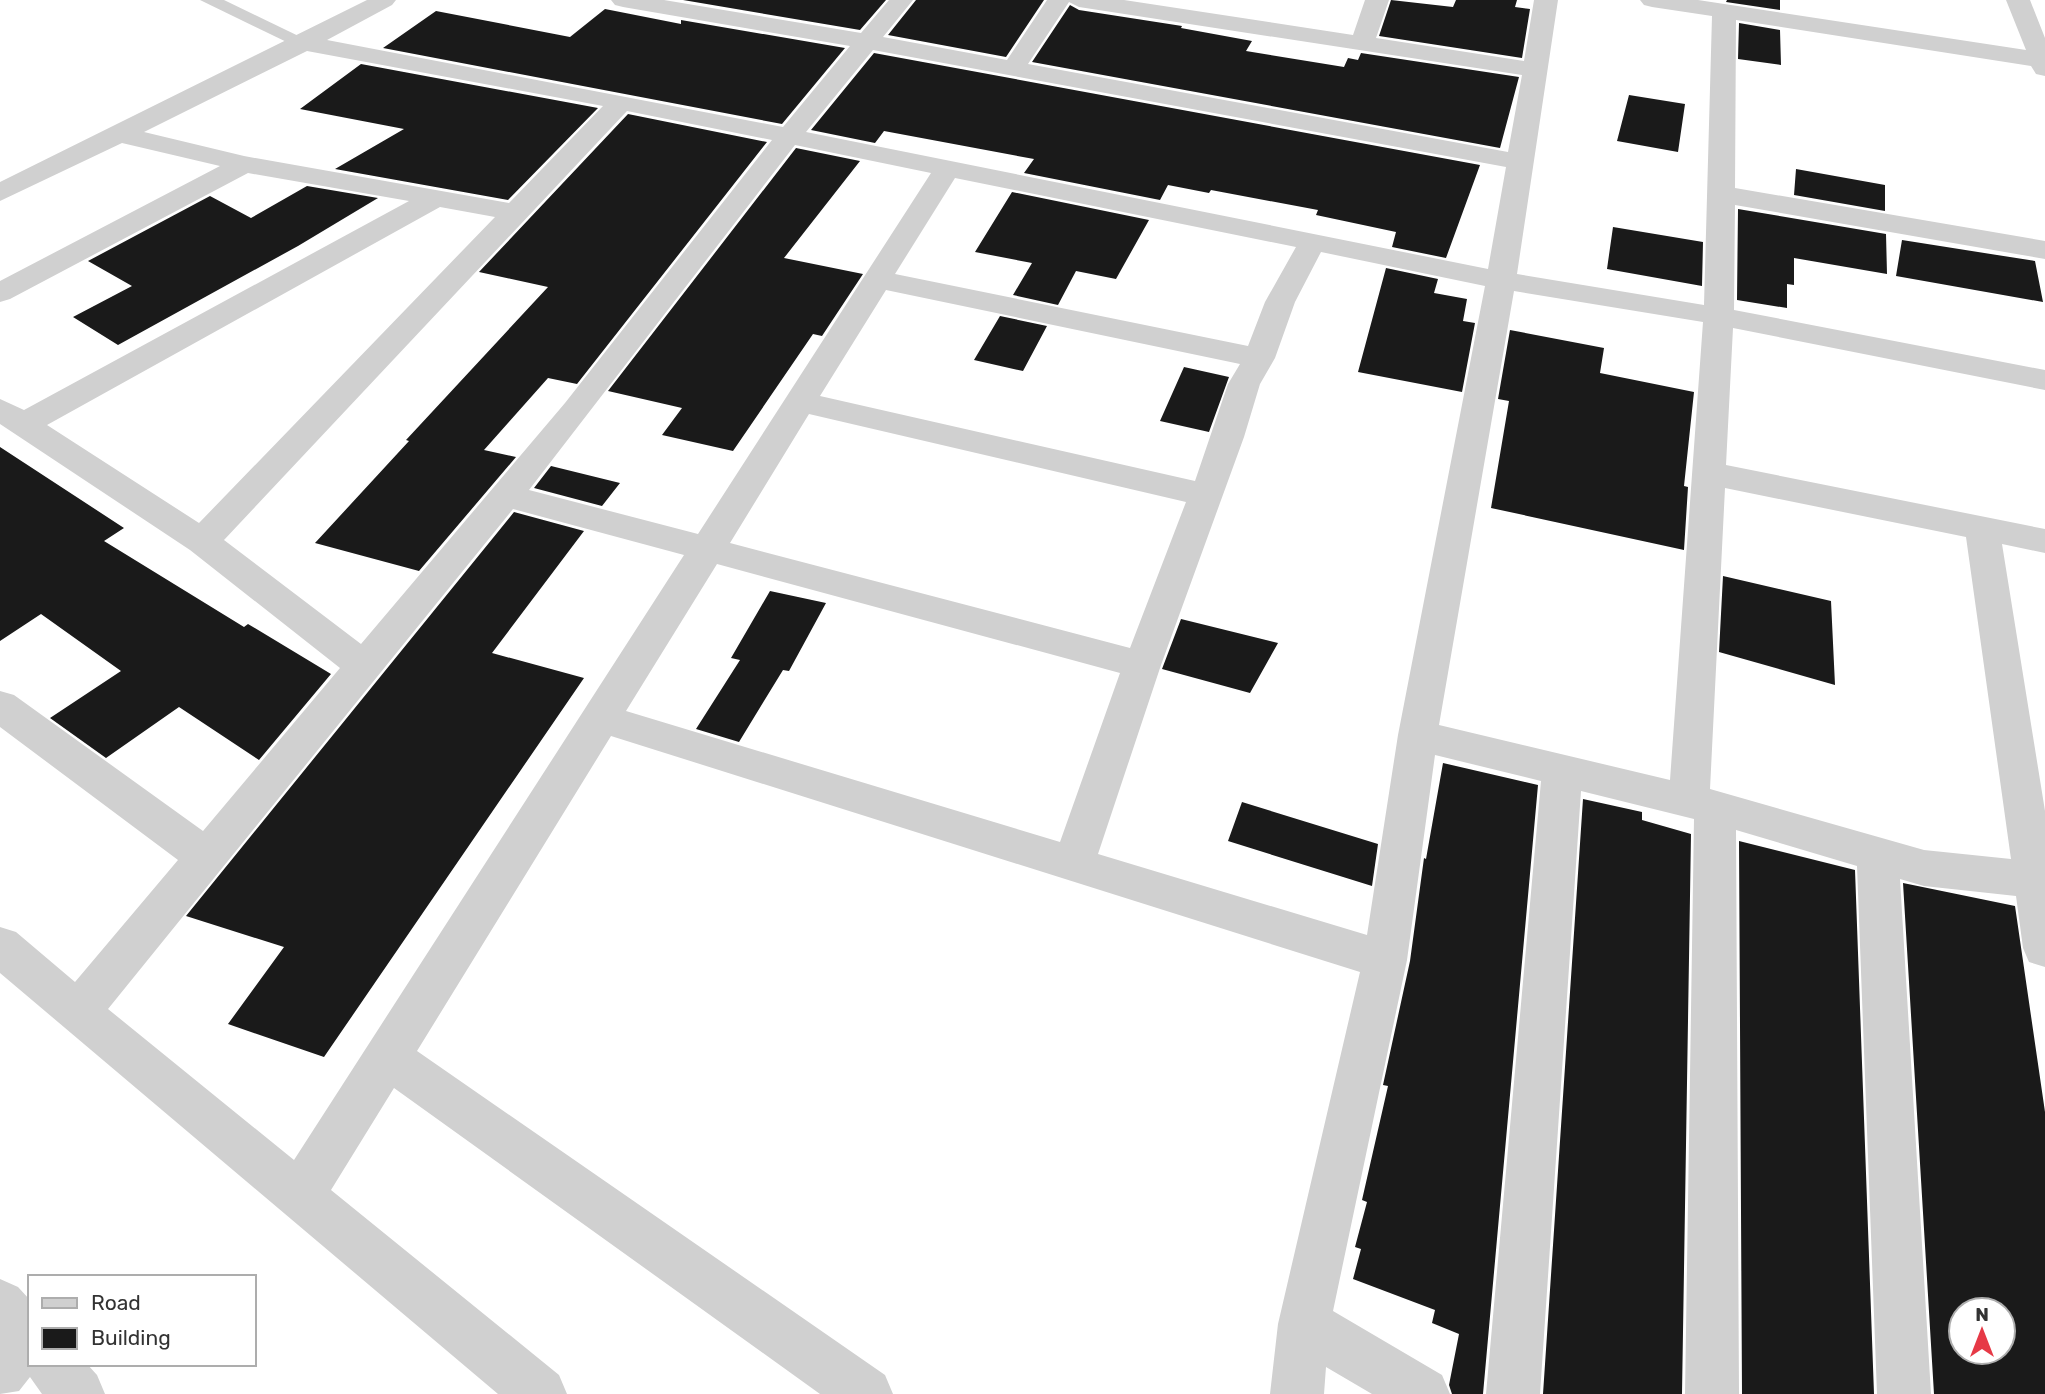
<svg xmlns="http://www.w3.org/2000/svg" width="2045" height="1394" font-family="Rubik,sans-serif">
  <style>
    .building { fill: #1a1a1a; fill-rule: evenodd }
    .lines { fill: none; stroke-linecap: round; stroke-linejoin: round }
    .service { fill: #d0d0d0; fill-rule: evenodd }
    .minor { fill: #d0d0d0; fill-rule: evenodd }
  </style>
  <rect width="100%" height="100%" fill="#fff"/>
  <!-- building -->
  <path class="building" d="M683,0H886L860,30Z
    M916,0H1044L1006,57L888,35Z
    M1391,0L1453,7L1456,0H1517L1515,7L1530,9L1522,58L1379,36Z
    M1727,0H1780V10L1726,2Z
    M1070,5L1079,10L1182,26L1181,28L1252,41L1246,51L1344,67L1348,58L1358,60L1361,53L1519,77L1500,148L1032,62Z
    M605,9L681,24V20L845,48L782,124L383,48L436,11L570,37Z
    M1739,23L1780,30L1781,65L1738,59Z
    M874,53L1480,165L1446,258L1392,247L1396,232L1316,215L1318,210L1211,190L1209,193L1168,185L1160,200L1024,173L1034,159L884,131L875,143L811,130Z
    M361,64L598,108L508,200L335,169L404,129L300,109Z
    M1629,95L1685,104L1678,152L1617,141Z
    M628,114L767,142L577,384L548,378L484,450L516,457L419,571L315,543L409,441L406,440L548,287L479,272Z
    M796,148L860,161L784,258L863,274L822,336L813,334L733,451L662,435L682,408L608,391Z
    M1796,169L1885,185V211L1794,195Z
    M307,186L378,198L298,246L118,345L73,317L132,286L88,261L210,196L251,218Z
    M1012,192L1149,220L1116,279L1076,271L1058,305L1013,295L1032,263L975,252Z
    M1738,209L1886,234L1887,274L1794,258V285L1787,284V308L1737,300Z
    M1613,227L1703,242L1702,286L1607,269Z
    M1902,240L2035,261L2043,302L1896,276Z
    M1386,268L1438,279L1434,293L1467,299L1463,321L1475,323L1462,392L1358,372Z
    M1000,316L1047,326L1023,371L974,360Z
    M1510,330L1604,348L1600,373L1694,392L1684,486L1688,487L1684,550L1491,508L1509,401L1498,399Z
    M1184,367L1229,377L1209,432L1160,421Z
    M0,447L124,528L104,541L244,627L248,624L331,674L259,760L179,707L106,758L50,718L121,671L41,614L0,641Z
    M551,466L620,483L602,506L534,488Z
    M514,512L584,531L492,653L584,678L324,1057L228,1024L284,947L186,916Z
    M1723,576L1831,601L1835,685L1719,652Z
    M770,591L826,603L789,671L783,670L739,742L696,729L740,660L731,658Z
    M1181,619L1278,643L1250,693L1162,669Z
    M1443,763L1538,785L1483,1394H1452L1449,1385L1459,1334L1432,1323L1435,1310L1353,1279L1361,1249L1355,1247L1367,1202L1362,1200L1388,1086L1383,1085L1410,961L1424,858L1426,859Z
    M1583,799L1642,812V820L1691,834L1682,1394H1543Z
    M1242,802L1378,844L1372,886L1228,841Z
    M1739,841L1855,870L1874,1394H1742Z
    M1903,883L2015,906L2045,1112V1394H1934ZM1961,1310H2003V1352H1961Z"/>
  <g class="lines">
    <!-- service -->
    <path class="service" d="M200,0H224L313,43L311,47H297Z"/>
    <!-- minor -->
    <path class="minor" d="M367,0H396L392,5L327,40L783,127L850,46L623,7L615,5L611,0H664L861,33L889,0H913L883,37L1007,60L1047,0H1124L1353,35L1365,0H1389L1376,38L1524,61L1534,0H1558L1517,274L1704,305L1712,16L1652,7L1644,5L1640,0H1698L2026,50L2006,0H2030L2045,38V76L2036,74L2031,66L1736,20L1735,188L2045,241V259L1735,205L1734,310L2045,370V390L1733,328L1726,465L2045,529V553L2002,544L2045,811V967L2029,962L2023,948L2016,896L1924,886L1900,879L1931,1394H1877L1857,866L1736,830L1739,1394H1685L1694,819L1581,791L1540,1394H1486L1541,781L1435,755L1407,960L1333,1311L1442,1375L1450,1394H1372L1326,1367L1324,1394H1270L1278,1324L1360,972L611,736L417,1051L885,1375L893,1394H820L394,1088L331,1190L559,1375L567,1394H498L0,973V927L16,932L75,982L178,860L0,727V691L14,695L203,831L340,668L190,550L0,424V399L24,410L409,201L248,173L10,299L0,302V281L220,166L122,143L0,201V182ZM1069,2L1079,7L1522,75L1508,152L1028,64ZM873,50L1506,167L1488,269L806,132ZM307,51L603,106L509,203L244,156L144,132ZM627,111L772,140L565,403L361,644L224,540ZM795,145L931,173L698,534L529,490ZM955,178L1296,247L1265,302L1248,346L895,274ZM440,207L495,217L199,523L47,425ZM1321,252L1485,286L1398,735L1367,935L1098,854L1161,665L1244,437L1260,384L1275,358L1295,302ZM886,290L1240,364L1228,384L1195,481L820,396ZM1514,291L1703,322L1670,780L1439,725ZM809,414L1186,502L1130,648L730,543ZM1725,488L1966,537L2011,859L1924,850L1710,789ZM513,509L684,555L294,1160L108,1009ZM717,564L1120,673L1060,842L626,711Z
      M0,1279L18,1287L30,1300V1364H87L97,1375L105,1394H42L30,1377L19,1391L0,1394Z"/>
  </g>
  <!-- legend -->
  <rect x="28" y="1275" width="228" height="91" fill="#ffffff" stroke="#adadad" stroke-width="2"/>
  <rect x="42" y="1298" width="35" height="10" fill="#d0d0d0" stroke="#adadad" stroke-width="2"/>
  <text x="91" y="1310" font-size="21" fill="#333333">Road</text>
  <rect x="42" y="1328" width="35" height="21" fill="#1a1a1a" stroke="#adadad" stroke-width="2"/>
  <text x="91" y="1345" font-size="21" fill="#333333">Building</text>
  <!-- north arrow -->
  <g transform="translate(1982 1331)"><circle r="33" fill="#ffffff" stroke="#adadad" stroke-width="2"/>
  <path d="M0-5L12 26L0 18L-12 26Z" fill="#e63946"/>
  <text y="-10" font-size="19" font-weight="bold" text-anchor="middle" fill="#333333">N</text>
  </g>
</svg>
